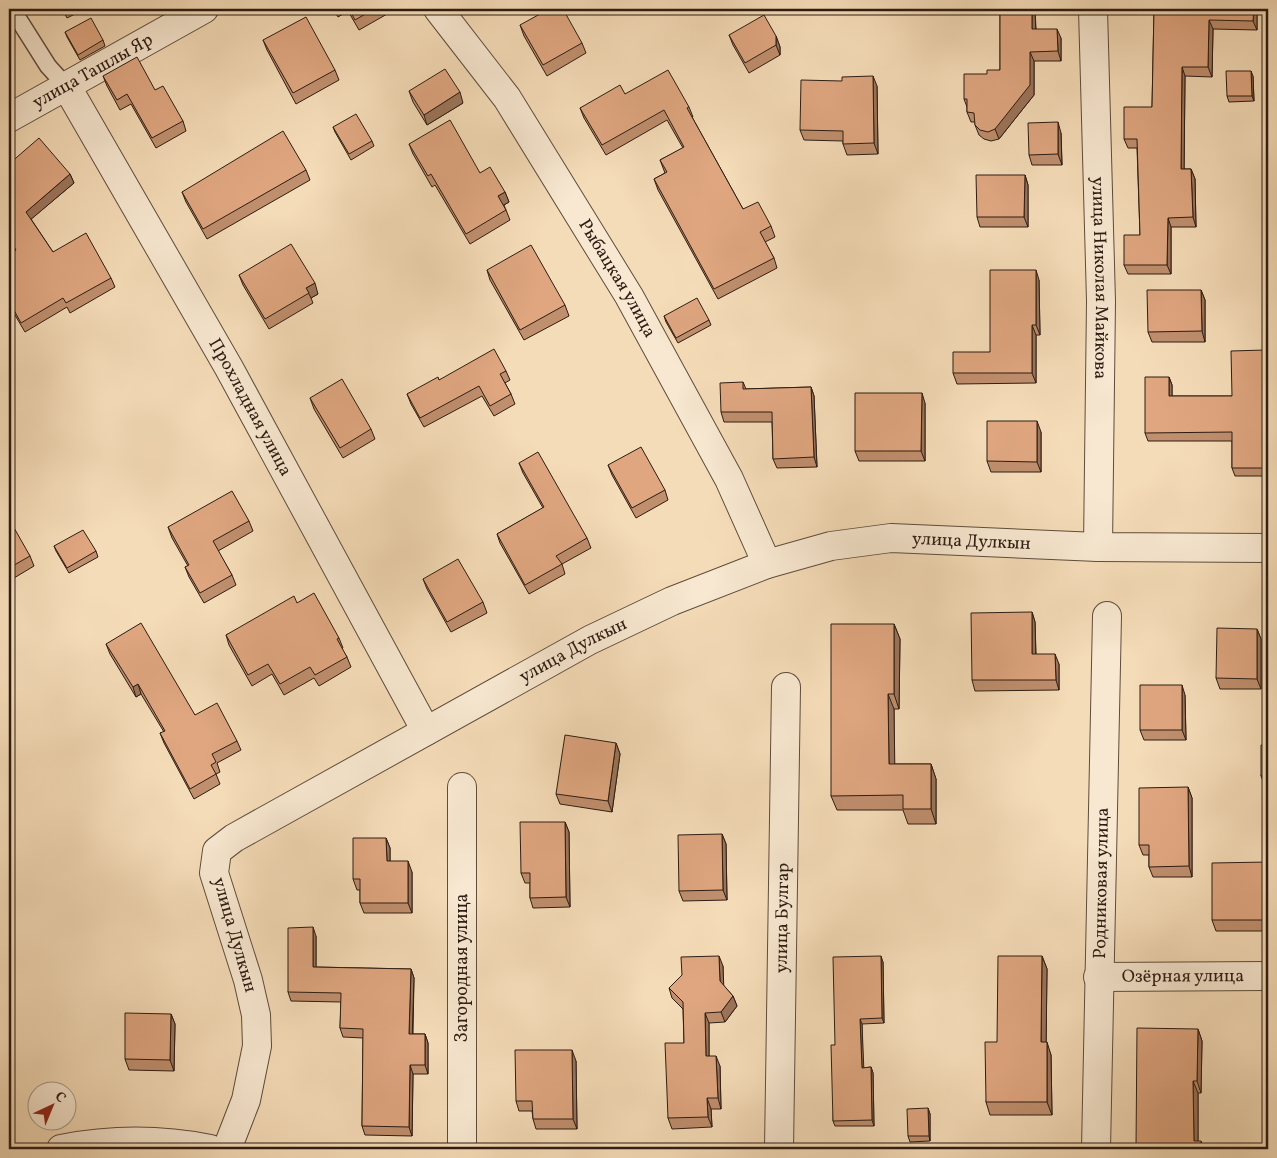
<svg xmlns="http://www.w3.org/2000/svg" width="1277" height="1158" font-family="Vollkorn,serif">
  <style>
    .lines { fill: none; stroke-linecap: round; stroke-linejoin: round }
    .service-casing { stroke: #5e4c3c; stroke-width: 19 }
    .minor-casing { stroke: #5e4c3c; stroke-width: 30 }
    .tertiary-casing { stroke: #5e4c3c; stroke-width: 30 }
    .service { stroke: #f8e8d1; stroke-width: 16 }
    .minor { stroke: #f8e8d1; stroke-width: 28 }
    .tertiary { stroke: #f8e8d1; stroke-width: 28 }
    .wall { fill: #c08f6e; stroke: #2c1c13 }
    .shaded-wall { fill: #9c745a; stroke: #2c1c13 }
    .building { fill: #dfa680; stroke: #2c1c13 }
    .labels { text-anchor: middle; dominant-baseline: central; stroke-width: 4; stroke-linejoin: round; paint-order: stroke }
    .street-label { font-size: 18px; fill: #2c1c13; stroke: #f8e8d1 }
  </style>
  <rect width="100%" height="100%" fill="#f5dcb8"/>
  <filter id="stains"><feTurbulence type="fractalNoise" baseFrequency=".004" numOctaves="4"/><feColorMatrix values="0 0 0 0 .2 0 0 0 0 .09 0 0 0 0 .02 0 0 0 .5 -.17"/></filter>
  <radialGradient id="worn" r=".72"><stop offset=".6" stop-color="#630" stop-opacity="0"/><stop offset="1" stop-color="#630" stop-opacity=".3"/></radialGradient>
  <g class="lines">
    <!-- service casing -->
    <g class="service-casing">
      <path id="service" d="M12,9L48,66L67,87"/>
    </g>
    <!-- minor casing -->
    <g class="minor-casing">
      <g id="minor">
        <path id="s1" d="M438,9L507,98L629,296L729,479L767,564"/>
        <path id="s2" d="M1093,9L1101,301L1098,547"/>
        <path id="s3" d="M67,87L229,368L426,731"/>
        <path id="s4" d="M9,118L204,9"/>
        <path id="s5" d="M1098,977L1268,976"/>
        <path id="s6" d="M227,1149L246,1100L257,1046L256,1015L248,980L214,873L217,851L234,838L590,640L672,601L767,564L831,546L891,538L1098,547L1268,548"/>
        <path d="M462,1149V787"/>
        <path id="s7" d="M779,1149L786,687"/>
        <path id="s8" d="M1096,1149L1107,616"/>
      </g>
    </g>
    <!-- tertiary casing -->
    <g class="tertiary-casing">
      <path id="tertiary" d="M61,1149C112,1139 160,1139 210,1149"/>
    </g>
    <!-- service -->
    <use href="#service" class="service"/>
    <!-- minor -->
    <use href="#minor" class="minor"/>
    <!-- tertiary -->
    <use href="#tertiary" class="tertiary"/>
  </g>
  <!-- wall -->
  <path class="wall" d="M62,9H85L67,18Z
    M333,9H396L359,30L348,11L338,17Z
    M1000,9H1035L1036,29L1061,38V61H1034V95L999,139L991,141L984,139L979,135L975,125V122H971L967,112V107L964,99L987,74L1000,70Z
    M1154,9H1257V30L1213,29L1212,77L1185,76L1184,169H1191L1195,179L1196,227H1171V274H1128L1124,265L1140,235L1137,148H1128L1124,139L1152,107Z
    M520,25L582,43L586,53L547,76L524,36Z
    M65,32L103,40L105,46L80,60L67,37Z
    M729,35L776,36L780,47V55L749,73L733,45Z
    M263,40L335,70L339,80L296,104L267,50Z
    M103,76L155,90L183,121L186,131L156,148L131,104L120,110L107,86Z
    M1253,76L1254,101L1229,102L1227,96Z
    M877,86L878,154L847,155L843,144V141L804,140L800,130Z
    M409,91L463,103L427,125L413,102Z
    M625,94L689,107L693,117H692L743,209L771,226L775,237L765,242L774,258L777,268L718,299L658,190L654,179L665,173L660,160L683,148L667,120L606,155L584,118L580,108Z
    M333,127L372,141L374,146L351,160L335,132Z
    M1061,133L1062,165H1032L1029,155Z
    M409,144L480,173L505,192L509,202L504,205L510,220L470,244L435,185L432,187L413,154Z
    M9,164L70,174L74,183L31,219L53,252L111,278L115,287L70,313L67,307L25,332L9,305V254L14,251L9,243Z
    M306,170L310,180L207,239L186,202L182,192Z
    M1025,175L1028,185V227H980L977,217Z
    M487,270L565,305L569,316L524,340L490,280Z
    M239,275L318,294L311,298L313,303L269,329L243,285Z
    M1039,280L1040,335H1036V383L957,384L953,373L990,352Z
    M1201,290L1205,300V342H1152L1148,332Z
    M664,316L709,320L711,325L678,343L666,322Z
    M1265,350L1268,359V476H1235L1232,468V441H1148L1145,433L1169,377L1172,385V396H1232Z
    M506,371L510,380L505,383L511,394L515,404L494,416L482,396L424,427L411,404L407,394L439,380Z
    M743,382L746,389L811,387L814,396L817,467L777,468L773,459L772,422H724L721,412Z
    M310,398L371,429L375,439L343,458L314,409Z
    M925,403V461H859L855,451Z
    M1041,432V472H991L987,461Z
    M519,463L587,538L591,548L562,564L565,574L529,594L500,543L497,534L543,508L523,473Z
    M608,465L665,490L668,500L636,518L612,475Z
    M249,521L253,531L218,551L232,575L236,585L204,603L189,577L185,567L188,566L172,538L168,527Z
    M9,528L30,556L34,566L9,581Z
    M54,546L96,551L98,557L69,573L56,551Z
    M423,579L483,602L487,613L451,632L427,589Z
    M297,603L339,638L343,648L342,649L347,657L351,667L319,686L314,678L284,695L272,674L252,686L229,645L226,635Z
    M1032,612L1035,622L1036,654L1059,664V690L975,691L972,680Z
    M894,624L900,639L899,709H894V764H931L936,779V824H908L903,810H837L831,796Z
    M1257,629L1261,639V689H1220L1216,678Z
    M106,644L195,715L237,741L241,750L217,763L220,772L216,774L220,784L194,799L164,743L160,733L164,732L141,694L136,697L110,654Z
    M1185,695L1186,740H1144L1140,730Z
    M616,743L620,754L612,812L560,804L556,794Z
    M1268,745V781H1263L1261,776Z
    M1188,787L1192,798V877H1153L1149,867V855H1143L1139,845Z
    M565,822L569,832L570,907L533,908L530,898V883H525L521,873Z
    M722,834L726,844L727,900L683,901L679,891Z
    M386,838L390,848V861L412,872V913H364L360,903V890H357L353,879Z
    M1268,862V931H1216L1212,920Z
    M316,936V967L411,969L414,978L413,1034H425L428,1043V1074H413L412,1136L365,1135L362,1126L363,1038L343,1037L340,1028L341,1002L291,1001L288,992Z
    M1042,956L1047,969L1046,1042L1051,1055L1052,1115H990L986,1102L997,1042Z
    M883,962L884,1023L862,1024L863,1068L871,1067L873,1073L874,1126H835L833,1121L835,1045Z
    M723,966V985L733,996L737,1006L725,1022L709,1023V1056L720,1066L721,1109H711L712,1127L672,1129L668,1118L684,1043L683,1009L672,998L669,988Z
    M171,1014L175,1024L174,1071L129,1070L125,1059Z
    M1198,1029L1202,1041L1201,1093H1198V1141L1204,1149H1137L1136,1147Z
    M576,1061L577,1129H536L533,1119L532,1111H519L516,1101Z
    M928,1108L930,1114V1141L910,1142L908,1136Z"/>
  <!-- shaded-wall -->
  <path class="shaded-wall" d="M1032,9H1035L1036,39L1032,29Z
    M1254,9H1257V30L1253,21Z
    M1209,20L1213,29L1212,77L1208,67Z
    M1057,29L1061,38V61L1058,51Z
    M776,36L780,47V55L776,45Z
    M1030,52L1034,61V95L999,139L995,129Z
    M1182,67L1185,76L1184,179L1181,169Z
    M1251,71L1253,76L1254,101L1252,96Z
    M873,76L877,86L878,154L874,143Z
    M460,92L463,103L427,125L424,115Z
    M1058,122L1061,133L1062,165L1058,154Z
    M1191,169L1195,179L1196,227L1193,217Z
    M70,174L74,183L29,221L26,212Z
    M1025,175L1028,185V227L1024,217Z
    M505,192L509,202L502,206L498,196Z
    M1168,218L1171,227V274L1167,265Z
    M1036,270L1039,280L1040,335L1036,325Z
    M315,283L318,294L311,298L306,288Z
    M1201,290L1205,300V342L1202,331Z
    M1032,325L1036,335V383L1032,373Z
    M1265,350L1268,359V386L1265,377Z
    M1169,377L1172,385V405L1169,396Z
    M811,387L814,396L817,467L814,457Z
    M922,393L925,403V461L921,451Z
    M1037,421L1041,432V472L1037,462Z
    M1265,439L1268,447V476L1265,468Z
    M1032,612L1035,622L1036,664L1032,654Z
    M894,624L900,639L899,709L894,694Z
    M1257,629L1261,639V689L1257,679Z
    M1055,654L1059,664V690L1056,680Z
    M138,684L141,694L136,697L133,687Z
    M1182,685L1185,695L1186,740L1182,730Z
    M888,694L894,709L895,779L889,764Z
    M616,743L620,754L612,812L608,801Z
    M931,764L936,779V824L931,809Z
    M1188,787L1192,798V877L1189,866Z
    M565,822L569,832L570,907L566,897Z
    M722,834L726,844L727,900L723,890Z
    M386,838L390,848V872L387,861Z
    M408,861L412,872V913L408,903Z
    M313,927L316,936V976L313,967Z
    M719,956L723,966L724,992L720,981Z
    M881,956L883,962L884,1023L882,1018Z
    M1042,956L1047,969L1046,1055L1041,1042Z
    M411,969L414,978L412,1043L409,1034Z
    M733,996L737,1006L725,1022L721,1012Z
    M705,1013L709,1023V1067L706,1056Z
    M171,1014L175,1024L174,1071L170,1060Z
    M860,1019L862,1024L864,1073L862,1068Z
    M1198,1029L1202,1041L1201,1093L1197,1081Z
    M425,1034L428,1043V1074L425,1065Z
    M1047,1042L1051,1055L1052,1115L1047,1102Z
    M572,1050L576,1061L577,1129L573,1119Z
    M716,1056L720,1066L721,1109L718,1098Z
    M410,1065L413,1074L412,1136L409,1127Z
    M871,1067L873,1073L874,1126L872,1120Z
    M1193,1081L1198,1093V1149L1194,1141Z
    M707,1098L711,1109L712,1127L708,1117Z
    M928,1108L930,1114V1141L929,1136Z
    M1201,1141L1204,1149H1201Z"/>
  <!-- building -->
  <path class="building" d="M349,9H374L355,20Z
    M549,9H563L582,43L543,65L520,25Z
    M1000,9H1032V29H1057L1058,51L1030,52V85L995,129L988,132L980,130L975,125L974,113L967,112V99H964V74H987V70H1000Z
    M1154,9H1254L1253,21L1209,20L1208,67H1182L1181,169H1191L1193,217L1168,218L1167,265H1124V235H1140L1137,139H1124V107H1152Z
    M764,15L776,36V45L745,63L729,35Z
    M306,17L335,70L293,93L263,40Z
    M91,18L103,40L78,55L65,32Z
    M137,57L155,90L163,86L183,121L152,138L127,94L117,100L103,76Z
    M445,69L460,92L424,115L409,91Z
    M668,70L689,107L687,108L743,209L758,202L771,226L760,232L774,258L714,289L654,179L667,172L660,160L684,147L664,110L602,145L580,108L620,85L625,94Z
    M1226,71H1251L1252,96H1227Z
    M873,76L874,143L843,144V131L800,130L801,80L842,81V77Z
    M356,114L372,141L349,154L333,127Z
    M450,120L480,173L490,167L505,192L498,196L506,210L466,234L431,174L428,176L409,144Z
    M1058,122V154L1029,155L1028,123Z
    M283,131L306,170L203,229L182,192Z
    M39,138L70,174L26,212L53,252L86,233L111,278L66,303L63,298L21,323L9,301V254L16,250L9,239V164Z
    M976,175H1025L1024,217H977Z
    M291,244L315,283L306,288L309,293L265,319L239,275Z
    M531,245L565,305L520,330L487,270Z
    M990,270H1036V325H1032V373H953V352H990Z
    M1147,290H1201L1202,331L1148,332Z
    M697,298L709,320L676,338L664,316Z
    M494,349L506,371L500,374L511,394L490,406L479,386L420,418L407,394L438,377L439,380Z
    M1265,350V377H1268V439H1265V468H1232V432L1145,433V377H1169V396H1232L1231,351Z
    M342,379L371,429L340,448L310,398Z
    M743,382V389L811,387L814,457L773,459L772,412H721L720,383Z
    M855,393H922L921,451H855Z
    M987,421H1037V462L987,461Z
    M641,447L665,490L632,508L608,465Z
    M538,452L587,538L556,556L562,564L525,585L497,534L544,507L519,463Z
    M232,491L249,521L213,541L232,575L200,593L185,567L189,565L168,527Z
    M13,526L30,556L9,568V528Z
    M83,530L96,551L67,568L54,546Z
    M458,559L483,602L447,622L423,579Z
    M314,593L339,638L337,639L347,657L315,675L310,667L280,684L268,664L248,675L226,635L294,596L297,603Z
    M1032,612V654H1055L1056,680H972L971,613Z
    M141,623L195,715L217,703L237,741L212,754L216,762L211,765L216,774L190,789L160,733L165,731L138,684L133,687L106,644Z
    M831,624H894V694H888L889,764H931V809H903V795L831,796Z
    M1217,628L1257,629V679L1216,678Z
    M1140,685H1182V730H1140Z
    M565,735L616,743L608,801L556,794Z
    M1261,745H1268V776H1261Z
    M1188,787L1189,866L1149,867V845H1139V788Z
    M520,822H565L566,897L530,898V873H521Z
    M722,834L723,890L679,891L678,835Z
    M353,838H386L387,861H408V903H360V879H353Z
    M1268,862V920H1212V863Z
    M313,927V967L411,969L409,1034H425V1065H410L409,1127L362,1126L363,1029L340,1028L341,993L288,992V928Z
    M719,956L720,981L733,996L721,1012L705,1013L706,1056H716L718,1098H707L708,1117L668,1118L665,1043H684L683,1002L669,988L682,975L681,957Z
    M881,956L882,1018L860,1019L862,1068L871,1067L872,1120L833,1121L831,1045H835L833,957Z
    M998,956H1042L1041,1042H1047V1102H986L985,1042H997Z
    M125,1013L171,1014L170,1060L125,1059Z
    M1137,1028L1198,1029L1197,1081H1193L1194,1141H1201V1149H1152V1147H1136Z
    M515,1050H572L573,1119H533L532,1101H516Z
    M928,1108L929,1136H908L907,1109Z
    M1263,1148H1268V1149H1263Z"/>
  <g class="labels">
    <!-- street labels -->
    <g class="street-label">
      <text stroke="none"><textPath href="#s4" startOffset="96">улица Ташлы Яр</textPath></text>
      <text stroke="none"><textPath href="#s1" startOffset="324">Рыбацкая улица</textPath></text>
      <text stroke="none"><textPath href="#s2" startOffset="269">улица Николая Майкова</textPath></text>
      <text stroke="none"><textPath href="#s3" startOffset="369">Прохладная улица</textPath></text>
      <text stroke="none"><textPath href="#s6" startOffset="1138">улица Дулкын</textPath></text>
      <text stroke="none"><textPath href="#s6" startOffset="718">улица Дулкын</textPath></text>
      <text stroke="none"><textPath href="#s8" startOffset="266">Родниковая улица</textPath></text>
      <text stroke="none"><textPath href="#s7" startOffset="231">улица Булгар</textPath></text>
      <text transform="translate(234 935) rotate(74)">улица Дулкын</text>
      <text transform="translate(462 968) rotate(-90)">Загородная улица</text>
      <text stroke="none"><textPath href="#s5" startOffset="85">Озёрная улица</textPath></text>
    </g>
  </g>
  <!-- margin -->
  <rect width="1277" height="1158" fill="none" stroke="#f5dcb8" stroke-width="30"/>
  <rect x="10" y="10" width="1257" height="1138" fill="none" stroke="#2c1c13" stroke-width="2.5"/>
  <rect x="15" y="15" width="1247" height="1128" fill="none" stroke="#2c1c13"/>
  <!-- north arrow -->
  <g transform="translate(52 1106) rotate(44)"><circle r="24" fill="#f8e8d1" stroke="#a69685"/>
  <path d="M0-4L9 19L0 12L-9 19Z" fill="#8f2418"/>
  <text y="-8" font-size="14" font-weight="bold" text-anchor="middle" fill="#2c1c13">С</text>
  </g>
  <rect width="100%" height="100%" filter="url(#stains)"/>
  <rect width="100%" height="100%" fill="url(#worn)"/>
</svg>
